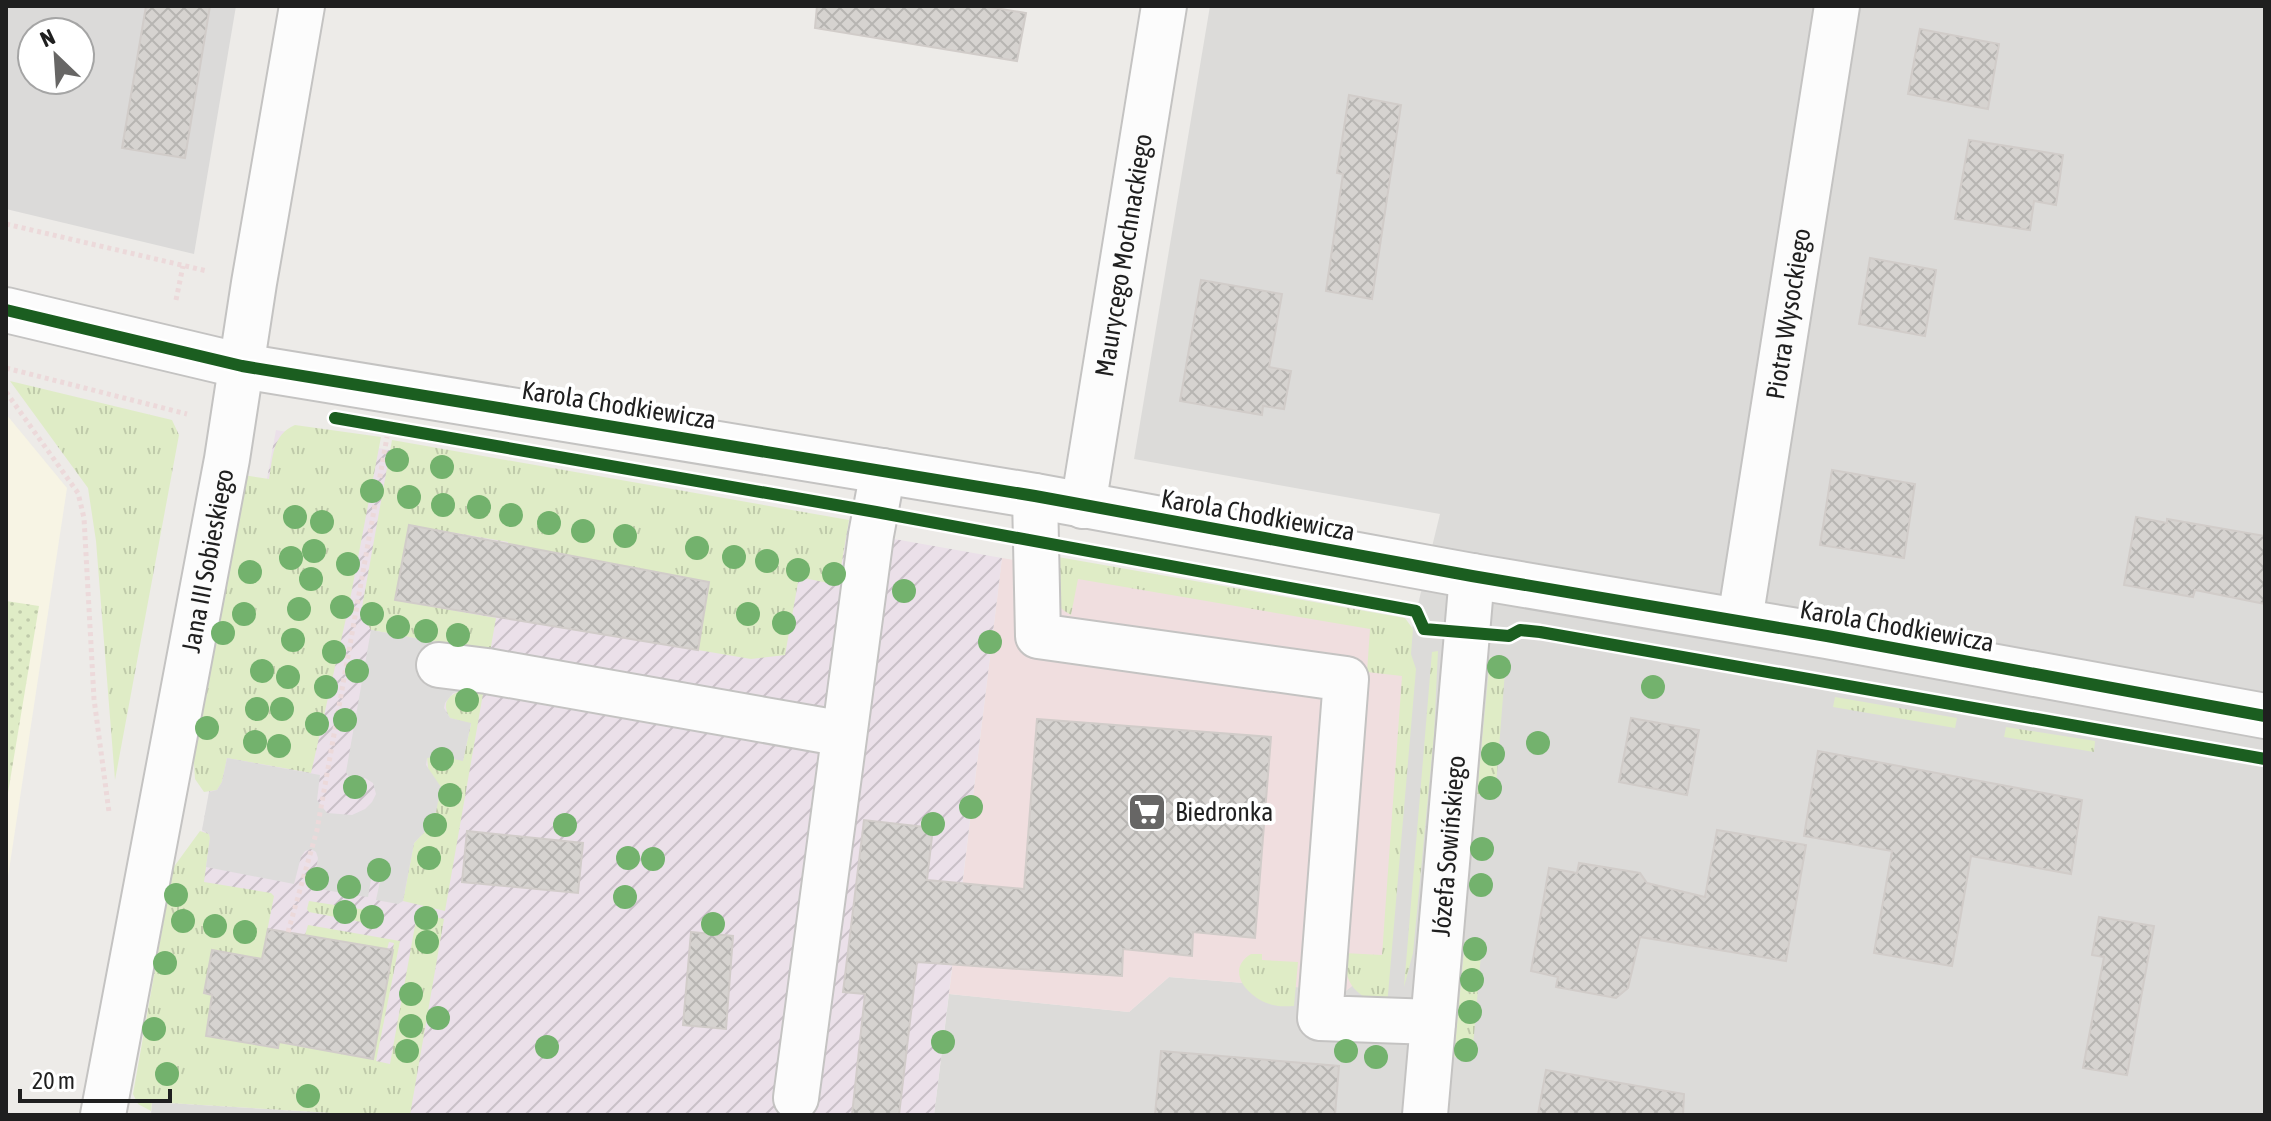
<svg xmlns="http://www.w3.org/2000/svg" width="2271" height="1121" font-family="'Asap Condensed',sans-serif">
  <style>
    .residential { fill: #dcdbd9 }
    .commercial { fill: #f0dedf }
    .industrial { fill: url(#industrial-furrows) }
    .education { fill: #f7f4e4 }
    .religious { fill: #dbdad9; fill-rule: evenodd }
    .grass { fill: url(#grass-tufts) }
    .garden { fill: url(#garden-dots) }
    .parking { fill: #dddcdb }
    .building { fill: url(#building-cross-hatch); stroke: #d1ccc9; stroke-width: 2 }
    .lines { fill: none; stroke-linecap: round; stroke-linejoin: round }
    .minor-casing { stroke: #c4c3c2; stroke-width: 48 }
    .path { stroke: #ecd9da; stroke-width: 5; stroke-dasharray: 4 4; stroke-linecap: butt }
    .minor { stroke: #fcfcfc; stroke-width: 44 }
    .cycleway-casing { stroke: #fff; stroke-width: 17 }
    .cycleway { stroke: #1b5e20; stroke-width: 12 }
    .tree { fill: #73b26d }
    .labels { text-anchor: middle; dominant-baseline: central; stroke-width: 8; stroke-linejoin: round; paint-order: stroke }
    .street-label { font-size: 26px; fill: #1f1f1f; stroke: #fff }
    .poi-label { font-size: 26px; fill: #1f1f1f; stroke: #fff; text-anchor: start }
  </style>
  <defs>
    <pattern id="industrial-furrows" width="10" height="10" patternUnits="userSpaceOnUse" patternTransform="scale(2)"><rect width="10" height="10" fill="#ebe0e9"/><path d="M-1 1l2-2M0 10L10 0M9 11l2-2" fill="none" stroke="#c9c0c7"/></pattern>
    <pattern id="grass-tufts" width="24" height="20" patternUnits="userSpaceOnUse" patternTransform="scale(2)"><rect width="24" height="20" fill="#dfecc6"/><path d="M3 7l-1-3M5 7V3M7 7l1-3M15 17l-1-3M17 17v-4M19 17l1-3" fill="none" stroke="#bfcaaa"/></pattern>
    <pattern id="garden-dots" width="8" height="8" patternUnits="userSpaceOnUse" patternTransform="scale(2)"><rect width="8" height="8" fill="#dfecc6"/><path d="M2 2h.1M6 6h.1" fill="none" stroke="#bfcaaa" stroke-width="1.8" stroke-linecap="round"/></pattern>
    <pattern id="building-cross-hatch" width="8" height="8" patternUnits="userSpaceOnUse" patternTransform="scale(2)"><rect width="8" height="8" fill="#d6d3d0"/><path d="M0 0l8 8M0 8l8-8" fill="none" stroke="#b7b5b2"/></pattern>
  </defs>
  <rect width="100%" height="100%" fill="#edebe8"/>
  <!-- residential -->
  <path class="residential" d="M1210,6H2265V1115H934L949,994L1129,1012L1169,977L1346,991L1412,629L1440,514L1134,459Z
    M152,1102L365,1115H151Z"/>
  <!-- commercial -->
  <path class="commercial" d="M1002,558L1412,629L1385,960L1346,991L1169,977L1129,1012L949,994Z"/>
  <!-- industrial -->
  <path class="industrial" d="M276,430L1002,558L934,1115H365L152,1102Z"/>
  <!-- education -->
  <path class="education" d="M6,414L67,488L6,890Z"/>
  <!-- religious -->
  <path class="religious" d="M6,6H236L194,254L6,209ZM32,32H80V80H32Z"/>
  <!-- grass -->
  <path class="grass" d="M10,381L172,420L179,435L115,780L96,541L88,488Z
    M295,425L381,437L349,605L311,773L227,758L222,782L217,790L204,792L195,779L193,748L243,475L269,479C273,457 272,435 295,425Z
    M392,440L849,520L838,585L799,577L785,655L751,659L698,650L709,583L508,546V542L409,525L395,600L496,618L490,652L371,630L361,613Z
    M1058,557L1405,618L1413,629L1411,654L1416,669L1387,1006L1384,1008C1354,992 1346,988 1344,953L1382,955L1402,676L1367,672L1370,629L1078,579L1071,615L1063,610L1056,602Z
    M1438,651L1434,734L1413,953L1404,987L1432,652Z
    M1490,657L1506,659L1495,798L1477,794Z
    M475,687L484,688L445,911L403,901L414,843L434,822L427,757L439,756L463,760L471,724L450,718C437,697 458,690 475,687Z
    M1835,697L1957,718L1955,728L1833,707Z
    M2006,727L2095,741L2094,752L2004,737Z
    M200,831L209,834L210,838L204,882L271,893L274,896L264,947L267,949L265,959L213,950L212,995L207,1036L278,1048L280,1038L291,1044L373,1059L394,943L389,942L387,949L305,935L308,925L400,941L376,1061L390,1064L416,920L423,914L444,919L410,1115H365L152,1102L151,1111L138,1104L133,1094L173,868Z
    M309,901L379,912L382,919L377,925L309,912L307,909Z
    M1465,941L1482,943L1472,1058L1454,1057Z
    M1251,954H1262V960L1298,962L1294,1006C1287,1006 1280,1007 1273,1005C1250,1000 1223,971 1251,954Z"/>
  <!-- garden -->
  <path class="garden" d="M6,601L39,606L6,805Z"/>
  <!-- parking -->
  <path class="parking" d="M371,630L490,652L475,687L453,693L445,703L444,708L450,718L471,723L463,761L439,756L427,758L426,765L441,787L434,822L414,843L403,901L398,904L376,900L382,872L380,864L373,868L368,897L351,895L349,882L343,893L318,889L319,880L315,875L318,858L316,852L311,849L305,851L301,857L294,884L206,867L210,838L209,834L202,830L209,792L217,790L222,782L227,758L320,775L317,800L327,813L352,815L365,809L372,802L376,794L373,783L365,778L348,776L346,772Z"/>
  <!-- building -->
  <path class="building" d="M146,6H210L185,158L122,148Z
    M817,6H983L1026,13L1017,61L815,28Z
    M1920,29L1999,44L1988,109L1908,94Z
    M1349,95L1401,105L1372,299L1326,291L1343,174L1337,173Z
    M1969,140L2063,155L2056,205L2034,201L2030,230L1955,219Z
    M1870,258L1936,270L1925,336L1859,324Z
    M1201,280L1282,294L1269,367L1291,371L1284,409L1263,406L1262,415L1180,401Z
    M1832,470L1915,484L1904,558L1820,545Z
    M2136,517L2167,523V519L2265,536V604L2195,590L2193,597L2124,585Z
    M409,525L709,582L698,650L395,600Z
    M1631,718L1699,730L1687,795L1619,782Z
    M1037,719L1271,737L1255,938L1193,932L1192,956L1123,949L1122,976L917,962L899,1115H852L865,994L843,992L864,820L933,828L927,880L1024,889Z
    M1818,751L2082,800L2071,874L1971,856L1952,966L1874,953L1892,851L1804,836Z
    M1717,830L1806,845L1786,961L1640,937L1628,988L1616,998L1556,987L1558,977L1531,971L1549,868L1577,873L1579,863L1640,873L1647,883L1705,897Z
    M467,831L583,843L578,893L462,882Z
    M2099,917L2154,926L2127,1075L2083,1068L2104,957L2092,955Z
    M268,929L393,950L373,1059L279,1042L278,1048L206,1036L212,995L204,993L212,950L262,959Z
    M691,932L733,936L726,1029L683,1025Z
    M1161,1051L1339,1066L1335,1115H1155Z
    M1546,1070L1684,1094L1683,1115H1538Z"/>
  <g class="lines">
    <!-- minor casing -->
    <g class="minor-casing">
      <g id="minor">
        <path d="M6,310L242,366L1035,496L1472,576L1827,636L2265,716"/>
        <path d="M1035,496L1038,636L1346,679L1320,1018L1433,1022"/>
        <path id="s1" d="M1083,506L1164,6"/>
        <path id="s2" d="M1740,620L1837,6"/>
        <path d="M439,665L487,671L844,734"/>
        <path d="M796,1098L871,535L883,471"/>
        <path id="s3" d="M103,1115L227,459L254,283L302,6"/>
        <path id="s4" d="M1425,1115L1472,576"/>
      </g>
    </g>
    <!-- path -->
    <path class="path" d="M6,224L207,271
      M176,300L183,266
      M6,368L187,414
      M6,392L78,493L84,518L94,699L109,812
      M288,932L317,830L387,437"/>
    <!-- minor -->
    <use href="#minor" class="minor"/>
    <!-- cycleway casing -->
    <g class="cycleway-casing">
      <path id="cycleway" d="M6,310L242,366L1035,496L1472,576L1827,636L2265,716
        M335,418L876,512L1416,611L1424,629L1509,636L1520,630L1540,632L2265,759"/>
    </g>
    <!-- cycleway -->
    <use href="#cycleway" class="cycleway"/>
  </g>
  <!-- trees -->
  <g class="tree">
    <circle cx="397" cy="460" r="12"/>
    <circle cx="442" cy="467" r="12"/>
    <circle cx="372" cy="491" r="12"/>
    <circle cx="409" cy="497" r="12"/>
    <circle cx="443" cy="505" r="12"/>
    <circle cx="479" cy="507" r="12"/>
    <circle cx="511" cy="515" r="12"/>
    <circle cx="295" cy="517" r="12"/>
    <circle cx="322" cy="522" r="12"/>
    <circle cx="549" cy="523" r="12"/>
    <circle cx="583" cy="531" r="12"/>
    <circle cx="625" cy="536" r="12"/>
    <circle cx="697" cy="548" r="12"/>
    <circle cx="314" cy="551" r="12"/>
    <circle cx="734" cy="557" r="12"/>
    <circle cx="291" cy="558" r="12"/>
    <circle cx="767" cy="561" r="12"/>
    <circle cx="348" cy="564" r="12"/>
    <circle cx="798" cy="570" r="12"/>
    <circle cx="250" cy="572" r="12"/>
    <circle cx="834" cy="574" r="12"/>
    <circle cx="311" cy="579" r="12"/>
    <circle cx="904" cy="591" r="12"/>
    <circle cx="342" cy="607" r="12"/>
    <circle cx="299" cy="609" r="12"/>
    <circle cx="244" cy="614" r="12"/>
    <circle cx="372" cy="614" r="12"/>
    <circle cx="748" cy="614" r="12"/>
    <circle cx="784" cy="623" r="12"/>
    <circle cx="398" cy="627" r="12"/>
    <circle cx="426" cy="631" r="12"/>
    <circle cx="223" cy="633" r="12"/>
    <circle cx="458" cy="635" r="12"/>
    <circle cx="293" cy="640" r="12"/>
    <circle cx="990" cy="642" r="12"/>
    <circle cx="334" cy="652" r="12"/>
    <circle cx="1499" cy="667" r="12"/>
    <circle cx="262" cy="671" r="12"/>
    <circle cx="357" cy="671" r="12"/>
    <circle cx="288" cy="677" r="12"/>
    <circle cx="326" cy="687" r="12"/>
    <circle cx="1653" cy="687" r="12"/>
    <circle cx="467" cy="700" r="12"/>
    <circle cx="257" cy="709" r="12"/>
    <circle cx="282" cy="709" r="12"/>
    <circle cx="345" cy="720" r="12"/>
    <circle cx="317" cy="724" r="12"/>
    <circle cx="207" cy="728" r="12"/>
    <circle cx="255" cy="742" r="12"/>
    <circle cx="1538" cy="743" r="12"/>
    <circle cx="279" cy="746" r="12"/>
    <circle cx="1493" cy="754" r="12"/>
    <circle cx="442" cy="759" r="12"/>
    <circle cx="355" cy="787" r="12"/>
    <circle cx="1490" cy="788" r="12"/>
    <circle cx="450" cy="795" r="12"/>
    <circle cx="971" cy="807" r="12"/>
    <circle cx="933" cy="824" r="12"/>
    <circle cx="435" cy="825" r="12"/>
    <circle cx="565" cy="825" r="12"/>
    <circle cx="1482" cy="849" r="12"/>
    <circle cx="429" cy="858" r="12"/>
    <circle cx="628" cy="858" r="12"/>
    <circle cx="653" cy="859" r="12"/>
    <circle cx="379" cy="870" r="12"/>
    <circle cx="317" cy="879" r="12"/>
    <circle cx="1481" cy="885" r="12"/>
    <circle cx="349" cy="887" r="12"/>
    <circle cx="176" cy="895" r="12"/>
    <circle cx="625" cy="897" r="12"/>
    <circle cx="345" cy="912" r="12"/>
    <circle cx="372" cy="917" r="12"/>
    <circle cx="426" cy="918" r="12"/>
    <circle cx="183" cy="921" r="12"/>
    <circle cx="713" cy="924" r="12"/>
    <circle cx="215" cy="926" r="12"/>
    <circle cx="245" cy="932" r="12"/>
    <circle cx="427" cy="942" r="12"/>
    <circle cx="1475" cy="949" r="12"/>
    <circle cx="165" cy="963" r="12"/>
    <circle cx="1472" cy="980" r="12"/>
    <circle cx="411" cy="994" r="12"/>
    <circle cx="1470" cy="1012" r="12"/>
    <circle cx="438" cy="1018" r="12"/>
    <circle cx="411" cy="1026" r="12"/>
    <circle cx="154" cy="1029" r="12"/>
    <circle cx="943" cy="1042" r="12"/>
    <circle cx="547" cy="1047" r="12"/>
    <circle cx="1466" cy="1050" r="12"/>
    <circle cx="407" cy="1051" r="12"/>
    <circle cx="1346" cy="1051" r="12"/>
    <circle cx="1376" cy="1057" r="12"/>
    <circle cx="167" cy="1074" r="12"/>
    <circle cx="308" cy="1096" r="12"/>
  </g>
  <!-- icons -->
  <defs>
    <g id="supermarket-square" transform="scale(2)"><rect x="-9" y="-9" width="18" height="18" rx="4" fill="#676665" stroke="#fff"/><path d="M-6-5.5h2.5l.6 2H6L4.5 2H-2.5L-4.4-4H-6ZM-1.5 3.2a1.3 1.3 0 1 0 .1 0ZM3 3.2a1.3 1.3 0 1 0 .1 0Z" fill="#fff"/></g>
  </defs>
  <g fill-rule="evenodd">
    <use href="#supermarket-square" x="1147" y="812"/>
  </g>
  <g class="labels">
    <!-- street labels -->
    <g class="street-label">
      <text stroke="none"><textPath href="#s1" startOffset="254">Maurycego Mochnackiego</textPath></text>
      <text stroke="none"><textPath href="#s2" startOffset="310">Piotra Wysockiego</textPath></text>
      <text transform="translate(619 405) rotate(9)">Karola Chodkiewicza</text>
      <text transform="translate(1258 515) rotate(10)">Karola Chodkiewicza</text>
      <text stroke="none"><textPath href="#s3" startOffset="564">Jana III Sobieskiego</textPath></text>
      <text transform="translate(1897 626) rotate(10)">Karola Chodkiewicza</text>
      <text stroke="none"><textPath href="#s4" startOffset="270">Józefa Sowińskiego</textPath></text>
    </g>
    <!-- poi labels -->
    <g class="poi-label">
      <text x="1175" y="812">Biedronka</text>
    </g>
  </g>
  <!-- border -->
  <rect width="2271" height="1121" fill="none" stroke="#1f1f1f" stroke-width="16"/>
  <!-- north arrow -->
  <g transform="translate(56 56) rotate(335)"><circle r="38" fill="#ffffff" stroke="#a5a5a5" stroke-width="2"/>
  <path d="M0-6L14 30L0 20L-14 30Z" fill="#676665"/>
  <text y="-12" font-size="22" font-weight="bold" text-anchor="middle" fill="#1f1f1f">N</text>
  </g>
  <!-- scale -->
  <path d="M20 1089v12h150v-12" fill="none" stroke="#1f1f1f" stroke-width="4"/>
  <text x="32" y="1089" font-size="24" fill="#1f1f1f" stroke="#ffffff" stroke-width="6" paint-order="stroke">20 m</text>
</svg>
